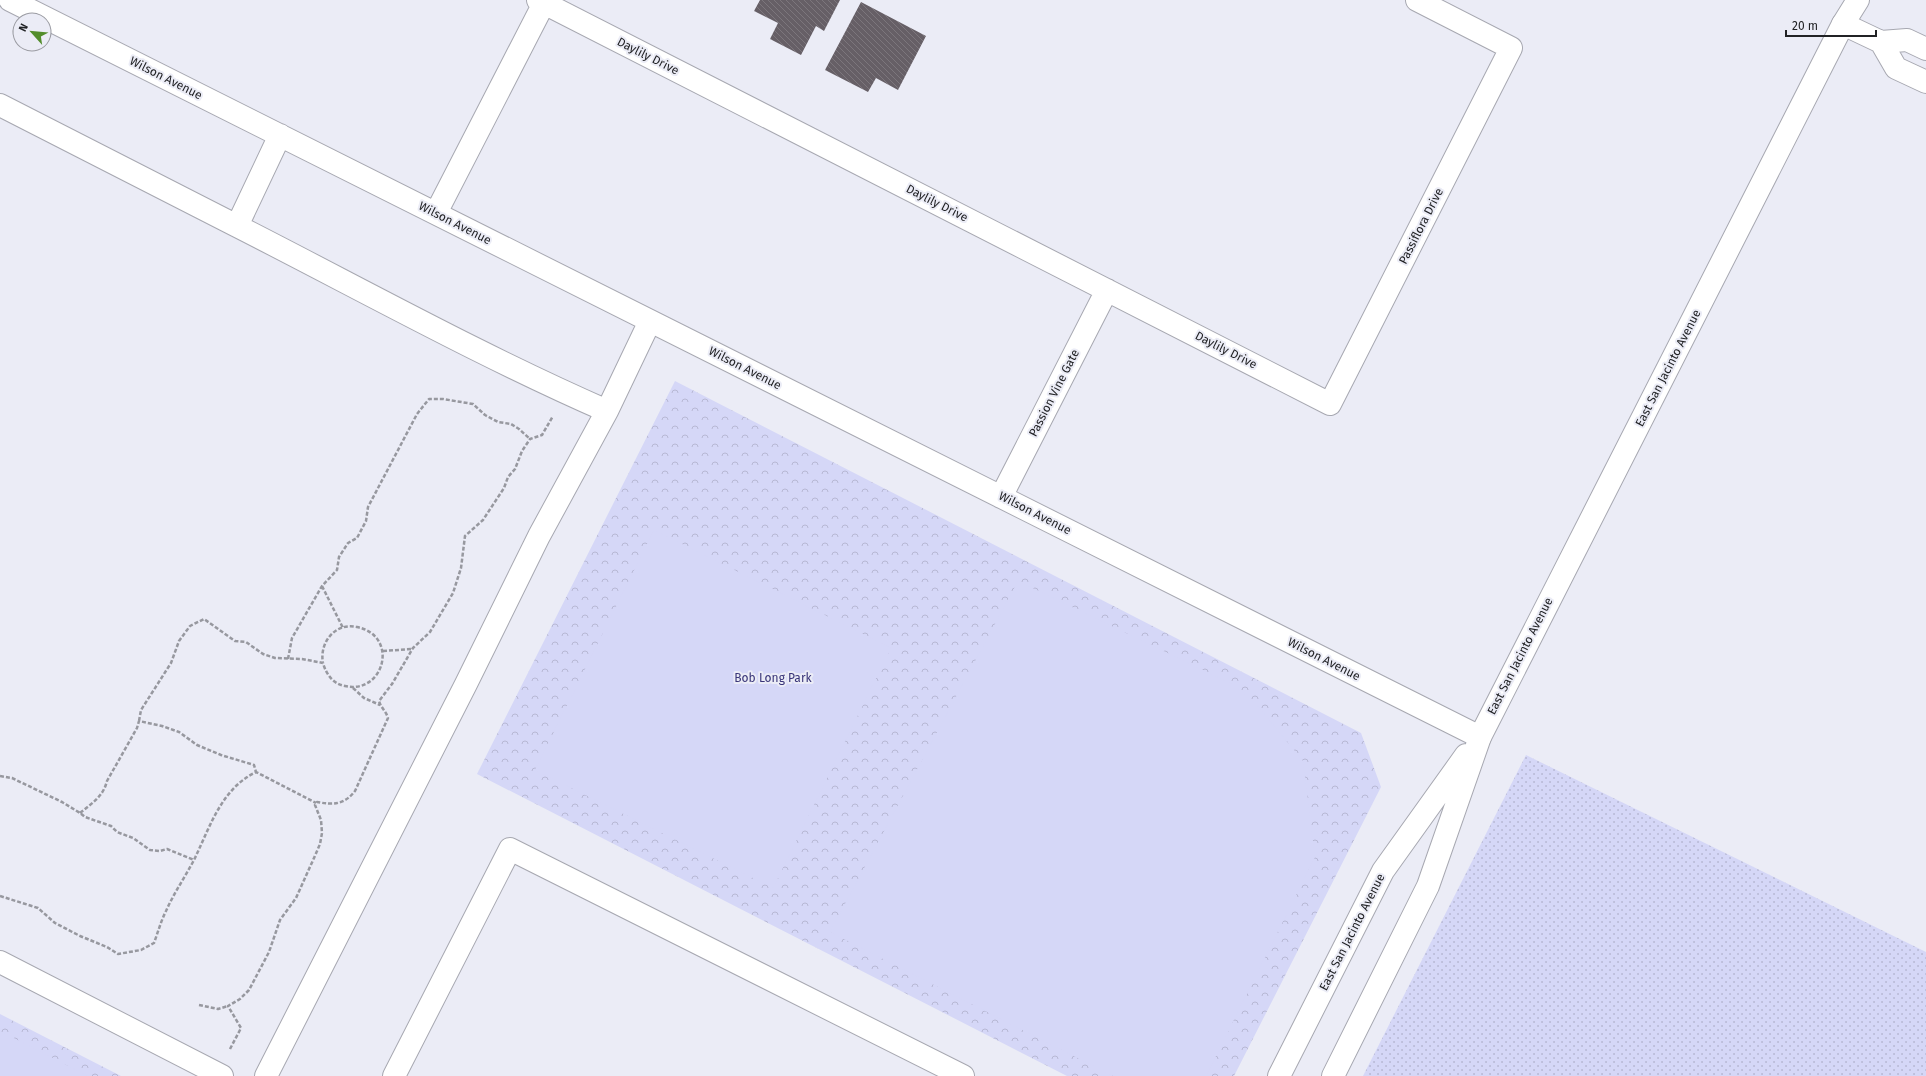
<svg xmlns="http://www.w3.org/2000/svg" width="1926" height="1076" font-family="'Fira Sans',sans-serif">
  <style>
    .grass { fill: url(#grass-dots) }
    .park { fill: url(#park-crowns) }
    .pitch { fill: #d5d7f7 }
    .building { fill: url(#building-back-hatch) }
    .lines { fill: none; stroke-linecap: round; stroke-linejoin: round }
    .minor-casing { stroke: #a7a8b1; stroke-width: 24 }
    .major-casing { stroke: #a7a8b1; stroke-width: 24 }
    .path { stroke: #97989f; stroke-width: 2.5; stroke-dasharray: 4 2; stroke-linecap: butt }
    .minor { stroke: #fff; stroke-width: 22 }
    .major { stroke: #fff; stroke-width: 22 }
    .labels { text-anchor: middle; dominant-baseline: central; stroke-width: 4; stroke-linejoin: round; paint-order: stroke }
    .street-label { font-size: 12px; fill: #212225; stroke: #ebecf6 }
    .park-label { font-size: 12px; fill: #393579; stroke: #ebecf6 }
  </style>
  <defs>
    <pattern id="grass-dots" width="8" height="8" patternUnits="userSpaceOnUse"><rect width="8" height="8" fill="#d5d7f7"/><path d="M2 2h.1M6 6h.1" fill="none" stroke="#b7b8d4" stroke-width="1.8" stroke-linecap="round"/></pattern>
    <pattern id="park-crowns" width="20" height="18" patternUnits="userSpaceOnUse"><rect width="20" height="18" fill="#d5d7f7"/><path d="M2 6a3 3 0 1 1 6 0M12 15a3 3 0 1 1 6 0" fill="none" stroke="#b7b8d4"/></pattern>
    <pattern id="building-back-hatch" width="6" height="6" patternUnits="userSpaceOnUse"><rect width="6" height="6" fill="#665f66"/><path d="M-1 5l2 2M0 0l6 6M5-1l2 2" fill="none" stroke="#7c767c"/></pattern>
  </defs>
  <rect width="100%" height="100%" fill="#ebecf6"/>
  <!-- grass -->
  <path class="grass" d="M1526,755L1926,952V1076H1363Z"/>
  <!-- park -->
  <path class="park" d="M675,381L1361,733L1381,787L1234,1076H1067L477,774Z
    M0,1014L121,1076H0Z"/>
  <!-- pitch -->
  <path class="pitch" d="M654,530L891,648L773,888L535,770Z
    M1018,581L1232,684L1256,704L1303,761L1315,857L1206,1076H1113L830,932Z
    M0,1031L88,1076H0Z"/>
  <!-- building -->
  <path class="building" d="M760,0H840L824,31L816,26L801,55L770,39L778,23L754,11Z
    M861,2L926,36L898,90L876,78L868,92L825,70Z"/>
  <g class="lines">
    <!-- minor casing -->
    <g class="minor-casing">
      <path id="minor" d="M10,0L1480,737
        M538,0L1330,404L1511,48L1417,0
        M1843,24L1881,42L1907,40L1926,49
        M1881,42L1896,68L1926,82
        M0,105L237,226L280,135
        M436,213L544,3
        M237,226C359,288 481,356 607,411
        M1001,497L1107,290
        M0,962L222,1076
        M266,1076L466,684L539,536L607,411L650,321
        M394,1076L510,849L963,1076"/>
    </g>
    <!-- major casing -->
    <g class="major-casing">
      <path id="major" d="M1279,1076L1383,871L1466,755
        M1333,1076L1428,886L1480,737L1843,24L1858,0"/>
    </g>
    <!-- path -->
    <path class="path" d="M322,586L343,628
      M383,651L412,649
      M288,659L292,638L322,586L337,570L339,557L348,543L357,538L366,521L368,507L417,414L429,399H443L473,404L485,415L498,422L511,424L519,429L530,439
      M353,688L364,698L380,705
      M139,721L141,710L171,663L179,641L190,626L204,619L235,641L246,642L263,654L275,658L302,659L323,663C326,674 333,684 345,686C384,695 400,636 357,627C335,622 319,643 323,663
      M0,776L12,778L62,802L80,813L85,817L111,826L117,832L133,838L150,850L160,851L167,849L194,860
      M80,813C92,803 103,797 107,781L137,728L139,721L162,726L179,732L197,745L221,755L254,765L256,772
      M0,896L38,908L55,923L80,936L107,947L118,954L141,950L154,943C158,932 161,921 166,911C174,893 185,877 194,860C210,827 221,789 256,772L316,803
      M199,1005L218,1009L228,1006
      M230,1049L241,1028L228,1006L240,999L249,990L269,952L280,920L296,898L314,858L320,844L322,833L321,820L315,805L317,802C333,805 344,805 355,791L388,718C386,711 381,708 379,701L392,684L413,648L430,632L453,593L461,568L465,536L483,520L504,488L508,477L515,469L522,451L530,439L542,435L553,416"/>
    <!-- minor -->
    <use href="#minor" class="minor"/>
    <!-- major -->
    <use href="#major" class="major"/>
  </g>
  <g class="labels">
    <!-- street labels -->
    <g class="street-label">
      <text transform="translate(648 56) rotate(27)">Daylily Drive</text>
      <text transform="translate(166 78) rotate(27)">Wilson Avenue</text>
      <text transform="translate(937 203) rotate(27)">Daylily Drive</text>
      <text transform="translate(455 223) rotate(27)">Wilson Avenue</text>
      <text transform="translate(1421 226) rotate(-63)">Passiflora Drive</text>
      <text transform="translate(1226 350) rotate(27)">Daylily Drive</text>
      <text transform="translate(745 368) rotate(27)">Wilson Avenue</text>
      <text transform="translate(1668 368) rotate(-63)">East San Jacinto Avenue</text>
      <text transform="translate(1054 393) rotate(-63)">Passion Vine Gate</text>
      <text transform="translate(1035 513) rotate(27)">Wilson Avenue</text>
      <text transform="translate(1520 656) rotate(-63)">East San Jacinto Avenue</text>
      <text transform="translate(1324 659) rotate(27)">Wilson Avenue</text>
      <text transform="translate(1352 932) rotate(-63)">East San Jacinto Avenue</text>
    </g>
    <!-- park labels -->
    <g class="park-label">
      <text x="773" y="678">Bob Long Park</text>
    </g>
  </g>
  <!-- north arrow -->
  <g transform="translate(32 32) rotate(297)"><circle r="19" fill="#ebecf6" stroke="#9a9ba2"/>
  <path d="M0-3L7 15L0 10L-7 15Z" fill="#528d2b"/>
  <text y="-6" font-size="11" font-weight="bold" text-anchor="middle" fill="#212225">N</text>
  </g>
  <!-- scale -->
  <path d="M1786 30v6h90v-6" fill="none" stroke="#212225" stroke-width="2"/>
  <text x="1792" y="30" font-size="12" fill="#212225" stroke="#ebecf6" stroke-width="3" paint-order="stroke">20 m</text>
</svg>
